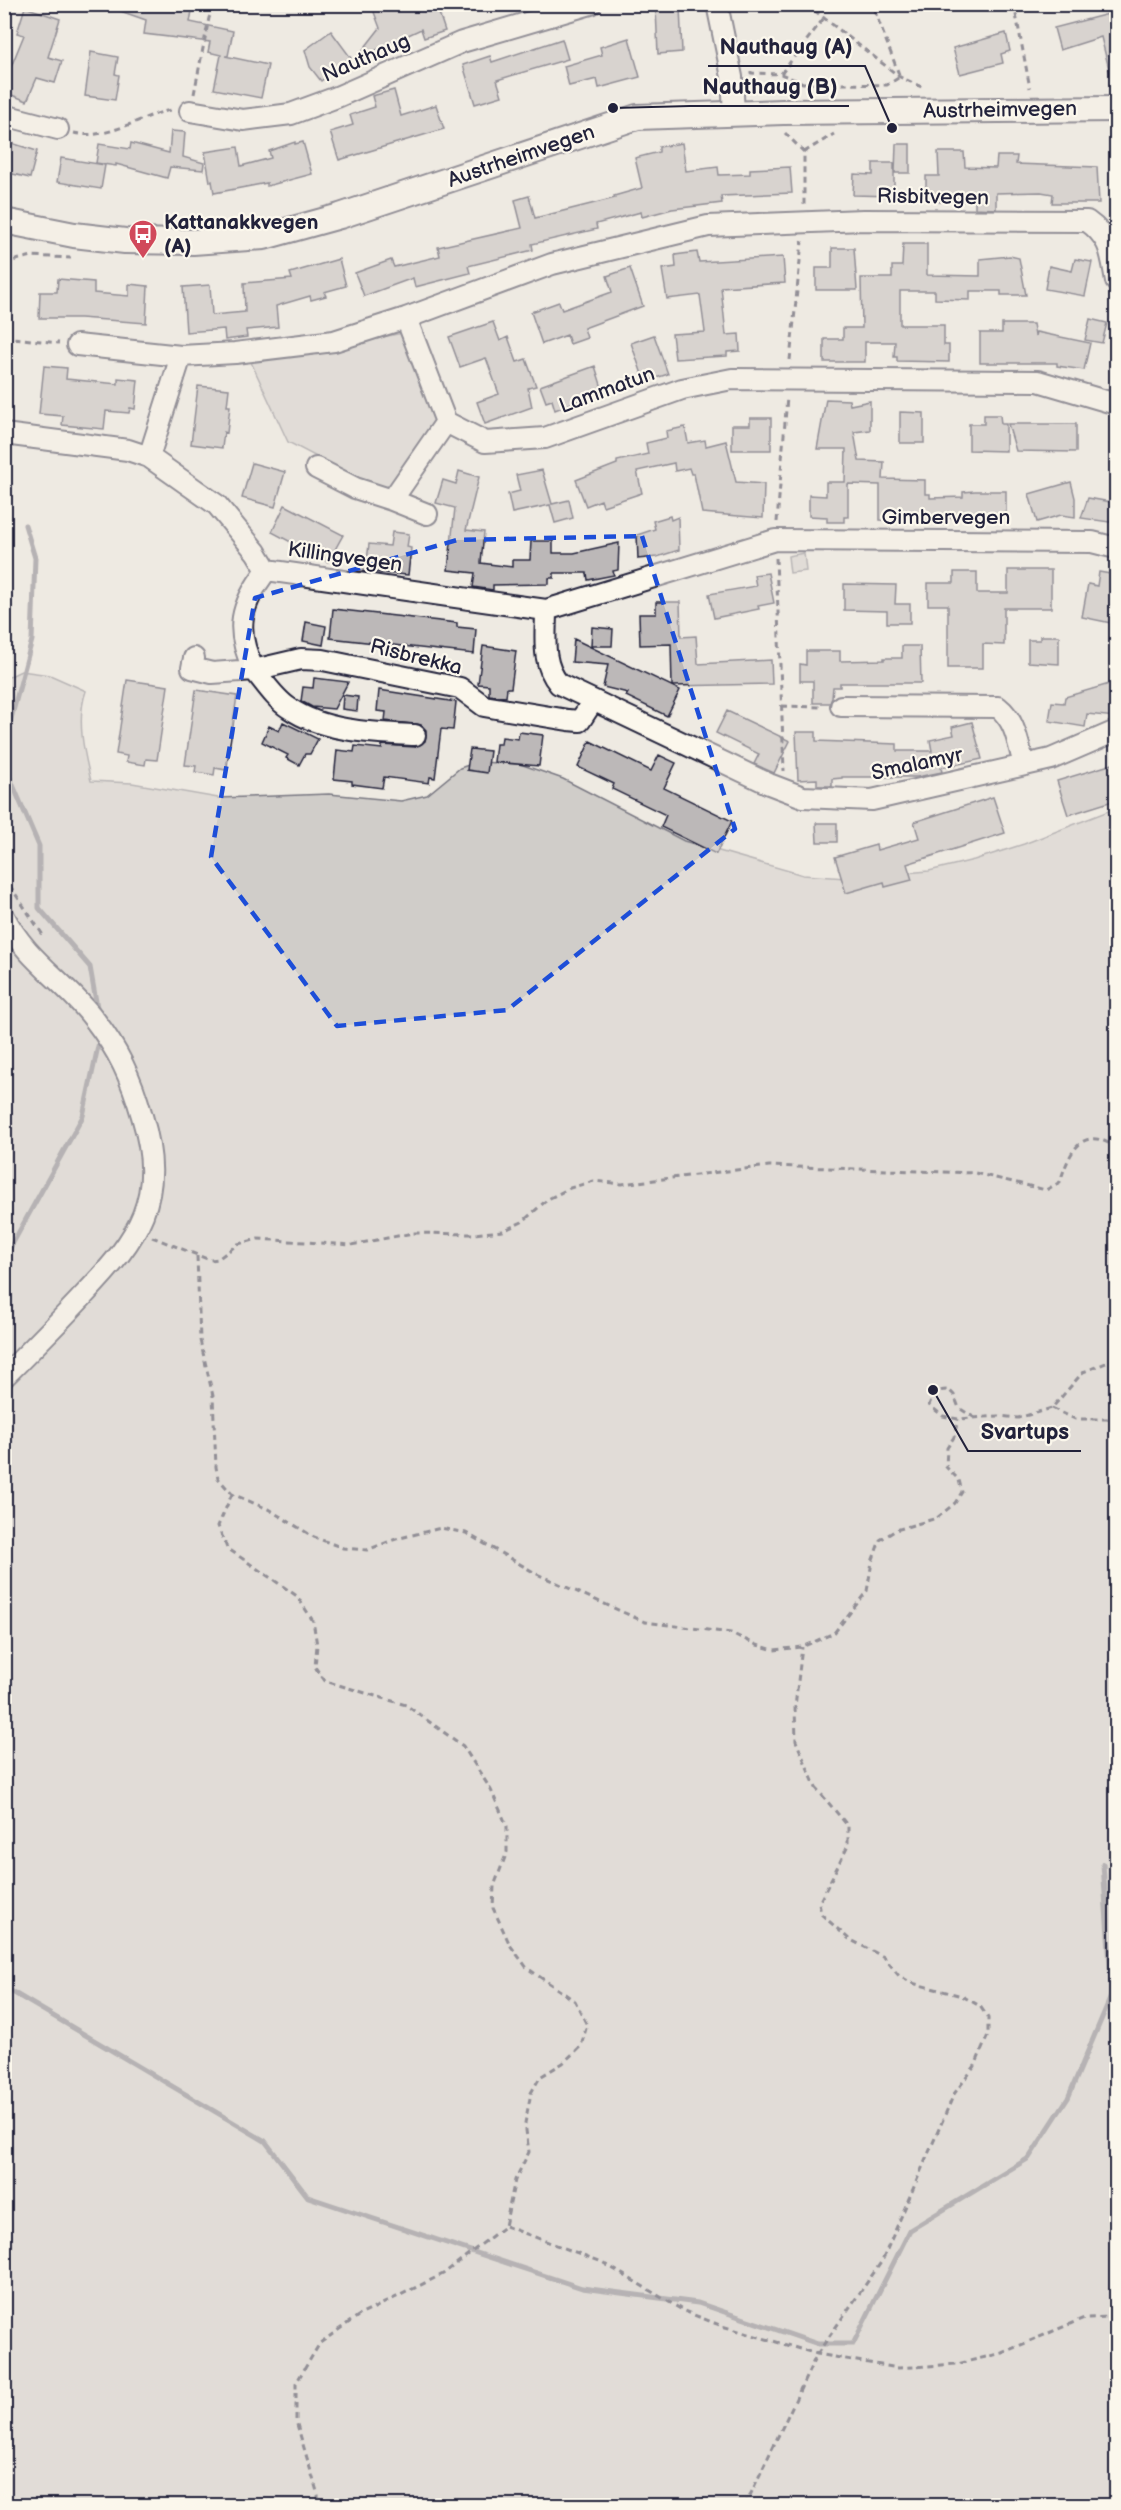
<svg xmlns="http://www.w3.org/2000/svg" width="1121" height="2510" font-family="'Balsamiq Sans',sans-serif">
  <style>
    .green { fill: #d0cdc9; stroke: #797882; stroke-width: 1.5 }
    .lines { fill: none; stroke-linecap: round; stroke-linejoin: round }
    .stream { stroke: #716f7c; stroke-width: 5 }
    .building { fill: #bcb8b8; stroke: #22223b; stroke-width: 1.5 }
    .minor-casing { stroke: #22223b; stroke-width: 24 }
    .major-casing { stroke: #22223b; stroke-width: 28 }
    .path { stroke: #22223b; stroke-width: 3; stroke-dasharray: 6 4.5; stroke-linecap: butt }
    .minor { stroke: #fbf7ec; stroke-width: 20 }
    .major { stroke: #fbf7ec; stroke-width: 24 }
    .marked { fill: none; stroke: #1d4ed8; stroke-width: 4.5; stroke-dasharray: 12 8; stroke-linejoin: round }
    .labels { text-anchor: middle; dominant-baseline: central; stroke-width: 4.5; stroke-linejoin: round; paint-order: stroke }
    .street-label { font-size: 21px; fill: #22223b; stroke: #fbf7ec }
    .poi-label { font-size: 21px; font-weight: bold; fill: #22223b; stroke: #fbf7ec; text-anchor: start }
    .leader { fill: none; stroke: #22223b; stroke-width: 2 }
    .callout-dot { fill: #22223b; stroke: #fbf7ec; stroke-width: 2 }
    .callout-label { font-size: 22px; text-anchor: middle; font-weight: bold; fill: #22223b; stroke: #fbf7ec; stroke-width: 4.5; stroke-linejoin: round; paint-order: stroke }
  </style>
  <rect width="100%" height="100%" fill="#eeeae2"/>
  <filter id="ink" filterUnits="userSpaceOnUse"><feTurbulence type="fractalNoise" baseFrequency=".0167" numOctaves="2"/><feDisplacementMap in="SourceGraphic" scale="12" xChannelSelector="R" yChannelSelector="G"/><feConvolveMatrix kernelMatrix="1 2 1 2 8 2 1 2 1" color-interpolation-filters="sRGB"/></filter>
  <g filter="url(#ink)">
    <!-- green -->
    <path class="green" d="M403,333L436,425L389,495L288,442L251,362Z
      M804,553L806,571L790,573L788,556Z
      M21,671L50,675L86,691C76,719 84,753 91,781L132,783L218,798L329,794L401,801L427,795L460,768L477,762L520,764L563,779L684,841L803,875L846,878L929,871L974,860L1024,844L1116,808V2505H5L4,679Z"/>
    <g class="lines">
      <!-- stream -->
      <path class="stream" d="M4,745L32,640L35,558L25,525
        M4,764L39,846V908L90,967L98,1013
        M4,1259L83,1116L100,1037
        M4,1987L265,2141L308,2197L582,2288L698,2303L818,2344H853L910,2230L1029,2158L1068,2098L1112,1994L1103,1864"/>
    </g>
    <!-- building -->
    <path class="building" d="M110,4H141L192,11L190,22L233,31L228,56H225L268,65L261,98L214,89L221,55L208,52L210,42L144,34L146,20L109,7Z
      M371,4H428L431,12L438,10L445,31L424,38L421,29L355,60L380,28Z
      M25,7L60,19L48,57L62,61L55,83L37,78L27,101L4,92V84L24,35L17,33Z
      M680,8L682,52L658,54L656,9Z
      M1116,12V76L1111,77L1101,37L1060,50L1054,28Z
      M331,31L351,58L321,81L310,67L305,50Z
      M1006,33L1010,51L1001,54L1003,63L960,74L953,48Z
      M629,38L640,77L599,88L597,79L569,86L564,66L602,55L600,47Z
      M562,39L568,59L497,80L502,96L475,104L463,65L490,56L492,62Z
      M91,52L118,57L115,74L119,75L115,100L85,96Z
      M394,90L401,116L436,105L444,129L339,160L330,132L353,125L350,115L375,107L372,96Z
      M171,131L185,132L183,157L204,163L203,170L170,167L167,178L116,164V166L96,163L99,144L130,149L131,143L169,153Z
      M8,142L37,151L30,178L4,172V144H8Z
      M295,142V144L303,142L312,174L267,186V183L214,193L212,181L210,182L205,152L238,147L241,166L271,158L269,151Z
      M682,143L686,171L718,167L719,175L750,174V169L790,167L792,193L721,196L722,203L672,209L642,217L641,212L596,224L597,229L532,244L533,250L468,266L470,273L415,287L413,278L364,296L355,273L391,260L394,267L440,256L438,247L522,228L515,200L529,196L535,218L615,198L614,196L642,188L635,158L659,152V147Z
      M896,144H910V173H895Z
      M938,152H964L965,167L996,168L997,156H1017L1016,164L1097,167L1099,203H1052L1053,194L1041,192L996,193V209L975,208V201L939,202V198H926V176H939Z
      M61,158L105,165L101,189L57,182Z
      M873,163H894V196L853,195L854,174L873,175Z
      M903,244H927V275L980,276V259L1010,256L1019,258L1026,295H1001V291H970V300L935,299V291H900V325H944V345H949V362L897,361V357H894L895,342H865V362H824V339H843V328H862L861,278H892V266H902Z
      M832,248H854L857,290H816V268H832Z
      M697,252L699,262L783,257L785,283L721,287L726,335L739,334L740,351L727,352V356L675,359L672,334L705,332L700,295L667,299L662,269L676,267L675,255Z
      M339,259L346,286L324,292L326,296L311,300L310,296L276,306L278,327L246,330L247,337L225,340L224,329L186,332L183,287L210,285L212,315L245,312L244,283L292,279L290,273Z
      M1075,259L1092,262L1085,296L1045,289L1049,266L1072,271Z
      M630,268L643,306L584,328L587,338L570,344L567,335L542,344L531,312L559,302L562,310L612,292L607,276Z
      M58,279L94,282V293L129,296V284L148,286L146,323L80,318H39L40,292H57Z
      M1090,319L1107,323L1102,343L1085,340Z
      M493,322L500,341L508,337L517,362L526,359L536,386L528,388L532,407L485,424L477,402L499,394L486,358L460,367L449,337Z
      M1002,324H1033L1035,336L1036,332L1090,343L1084,370L1057,366V363H980V333H1002Z
      M654,335L668,374L647,381L644,380L631,343Z
      M44,366L67,368L66,379L118,384V378L138,380L135,409L130,408L129,413L106,411L104,429L62,425L63,416L39,414Z
      M595,366L603,391L555,410L552,400L546,402L540,386Z
      M198,386L229,389L227,406H230L227,433L224,432L222,448L191,444Z
      M826,399L849,400L850,405L870,401V430L854,432L859,461L884,462L883,479L925,480V494H930V498L963,497V492L975,491H1006V515H990V518H930V521L880,520V485L848,484V517H844V522H827V517L809,516V495L826,496V482H845L846,449H817Z
      M900,412L924,413V443H900Z
      M984,415H1000L1001,424H1006V451L969,450V424H984Z
      M750,418H771V450H732V425H750Z
      M1008,424H1076V452L1016,451Z
      M685,427L688,443L705,440L706,446L726,441L736,482L764,484L763,518L702,513L694,474H691L689,468L675,471L674,463L637,471L642,493L603,506L601,500L586,506L576,480L617,464V461L648,454L646,443L667,438L666,431Z
      M252,463L285,472L275,507L242,498Z
      M542,470L552,504L569,500L573,518L555,523L550,505L512,513L508,494L520,491L516,475Z
      M459,471L479,477L466,530L484,532L481,563L512,567V560H530L531,541H553V553H574L619,543L618,570L613,571L614,575L588,580L587,573H554V578H549V584L493,585V590L473,587L475,573L448,570L455,508L436,503L443,480L456,484Z
      M1071,482L1075,498V517L1061,515L1037,522L1029,494Z
      M1088,498L1116,503V523L1081,518Z
      M285,505L343,535L328,562L272,532Z
      M670,516L671,520L678,517L679,550L657,557L638,559L637,535L655,529L653,521Z
      M392,532L409,534L407,547L411,548L408,575L357,571L358,560L367,561L369,544L390,546Z
      M1008,570H1051V608H1004V645L983,644V668H948V605H928V583H954V572H977V593H1008Z
      M1099,572L1116,575V624L1082,617L1088,584L1097,586Z
      M768,573L774,603L758,606L759,609L714,618L709,594L756,586L754,575Z
      M844,584L896,585L895,604H910V623H887V611L844,610Z
      M656,602H680L681,637L696,636L698,664L771,660L772,684L672,686L671,644L640,645L639,614H656Z
      M333,609L457,623V627L476,629L474,654L330,638Z
      M306,622L326,626L323,645L303,641Z
      M592,627L613,629L612,646H591Z
      M1040,636H1059V664L1028,662V640H1040Z
      M574,639L680,690L667,716L626,696L628,693L603,687L608,665L572,662Z
      M483,646L516,651L511,688H507L506,697L489,695V685L478,684Z
      M902,646H920L921,683H840V687H833L832,698L830,703H813V681H800V664L806,665V651H840V661L884,660V658H902Z
      M314,678L348,682L334,709L312,707L301,701L303,687L313,688Z
      M127,680L168,686L157,760L146,759L145,765L126,762L127,756L116,754Z
      M1116,682V717L1087,714L1085,727L1049,721L1052,702L1064,703L1065,697Z
      M196,690L237,696L226,770L215,768L214,775L195,772L196,766L185,765Z
      M379,690L456,702L453,730L441,729L435,778L430,777L429,783L384,777L382,788L352,784V781L334,779L337,750L354,752L355,746L382,749V745L415,747L425,741L426,730L421,725L385,721L386,712L377,711Z
      M343,695L358,697L357,711L342,709Z
      M727,711L790,741L774,773L754,764L759,754L716,733Z
      M283,722L318,739L310,754H305L299,765L286,758L288,755L262,742L269,726L279,731Z
      M972,722L982,759L941,768L942,772L917,777H842V778L832,779V786H817V779L798,780L796,732H816V741L897,744V751H932L930,740L954,735L952,727Z
      M519,732L543,735L539,766L494,762L496,744H501L502,737L518,739Z
      M590,741L651,771L659,755L676,763L664,788L732,821L716,854L661,827L666,815L612,789L614,784L578,767Z
      M470,749L490,751L487,773L467,770Z
      M1116,763V800L1068,815L1057,781Z
      M993,797L1005,833L907,864L912,880L885,887L884,882L846,893L835,857L876,845L877,850L919,838L914,822Z
      M816,823H837V842H817Z"/>
    <g class="lines">
      <!-- minor casing -->
      <g class="minor-casing">
        <path id="minor" d="M717,4L732,77L734,113
          M190,111L243,120L291,114L337,97L462,42L591,4
          M4,115L58,129
          M406,318L446,422L485,442L545,438L682,389L732,379L1038,381L1116,404
          M77,345L181,356L235,353L334,341L406,318L552,264L708,226L863,220L1087,221C1111,238 1111,254 1116,281
          M4,434L128,450L149,457L217,505L256,552L267,570L546,610L775,540L1092,542L1116,548
          M149,457L181,356
          M316,468L355,488L392,500L446,422
          M392,500L427,514
          M546,610C546,637 541,663 559,684L769,784L803,797L872,800L1051,759L1116,731
          M194,658L192,668L212,673L254,670C234,630 240,605 267,570
          M841,706L998,707C1016,721 1018,744 1024,765
          M415,735C373,733 324,732 289,708C275,699 265,683 254,670L301,659L323,660L460,688L484,706L568,720L580,721L593,701
          M4,916C25,959 66,982 94,1019C118,1050 131,1077 142,1116C167,1199 139,1237 84,1295C58,1323 31,1350 4,1377"/>
      </g>
      <!-- major casing -->
      <g class="major-casing">
        <path id="major" d="M4,221L74,235L125,241L193,242L264,237L340,216L637,117L783,112L1116,109"/>
      </g>
      <!-- path -->
      <path class="path" d="M806,4L900,77L924,88
        M1014,4L1030,88
        M751,71V73L781,74L803,83L887,85L900,77L872,4
        M781,74L824,18
        M194,94L209,18L215,4
        M74,133C108,141 139,116 171,110
        M785,133L804,152V205
        M804,152L834,134
        M4,263L32,256L71,258
        M4,337L59,343
        M790,360L802,241
        M777,522L787,397
        M776,558L784,771
        M782,706L822,707
        M4,877L45,938
        M152,1237L210,1260L218,1259L238,1244L258,1239L351,1245L413,1233L473,1234L503,1231L522,1222L548,1199L570,1188L594,1181L622,1184L769,1166L975,1173L1046,1190L1060,1182C1069,1153 1082,1123 1116,1148
        M197,1256L200,1340L213,1396L216,1467L218,1478L232,1494L268,1509L314,1537L343,1548L367,1550L396,1539L441,1528L466,1533L537,1574L645,1622L731,1633L757,1645L774,1650L802,1647L834,1633L867,1591L872,1562L880,1540L896,1530L937,1518L955,1503L962,1492L959,1480L946,1467L947,1448L954,1437L958,1419
        M1052,1408L1075,1419H1116
        M975,1418L959,1408L954,1395L949,1390C937,1389 933,1395 929,1405L943,1416L958,1419L999,1416L1018,1418L1052,1408L1083,1372L1116,1359
        M232,1494L218,1526L227,1548L297,1596L313,1621L317,1645L315,1667L325,1681L406,1705L463,1746L491,1790L507,1826V1852L494,1886L493,1908L510,1945L527,1968L575,2001L587,2025L581,2046L563,2063L540,2077L531,2093L525,2123L529,2152L515,2180L505,2226L443,2274L358,2316L320,2343L296,2383V2421L318,2495L319,2506
        M505,2226L602,2262L684,2311L722,2326L817,2354L898,2368L957,2364L1002,2353L1084,2318L1116,2317
        M745,2506L817,2354L882,2261L954,2094L975,2066L988,2035V2018L980,2006L962,1996L912,1983L899,1976L884,1957L849,1939L821,1914L819,1903L848,1846V1826L816,1788L796,1741L795,1707L802,1647"/>
      <!-- minor -->
      <use href="#minor" class="minor"/>
      <!-- major -->
      <use href="#major" class="major"/>
    </g>
  </g>
  <!-- marked area -->
  <path d="M0 0H1121V2510H0ZM642,536L735,829L507,1010L337,1026L211,857L255,598L457,540Z" fill="#eeeae2" fill-opacity=".55" fill-rule="evenodd"/>
  <path class="marked" d="M642,536L735,829L507,1010L337,1026L211,857L255,598L457,540Z"/>
  <!-- icons -->
  <defs>
    <g id="bus-pin" transform="scale(1.5)"><path d="M0 17L-7.5 6A9.5 9.5 0 1 1 7.5 6Z" fill="#d1495b" stroke="#fbf7ec"/><path d="M-5-6H5V4H4V6H2V4H-2V6H-4V4H-5ZM-3.5-4V0h7V-4ZM-3.5 1.2v1.5H-2V1.2ZM2 1.2v1.5H3.5V1.2Z" fill="#fff"/></g>
  </defs>
  <g fill-rule="evenodd">
    <use href="#bus-pin" x="143" y="234"/>
  </g>
  <g class="labels">
    <!-- street labels -->
    <g class="street-label">
      <text transform="translate(366 58) rotate(-23)">Nauthaug</text>
      <text transform="translate(1000 110) rotate(-1)">Austrheimvegen</text>
      <text transform="translate(521 156) rotate(-19)">Austrheimvegen</text>
      <text transform="translate(933 197) rotate(1)">Risbitvegen</text>
      <text transform="translate(607 390) rotate(-20)">Lammatun</text>
      <text x="946" y="517">Gimbervegen</text>
      <text transform="translate(345 557) rotate(8)">Killingvegen</text>
      <text transform="translate(416 657) rotate(14)">Risbrekka</text>
      <text transform="translate(917 764) rotate(-12)">Smalamyr</text>
    </g>
    <!-- poi labels -->
    <g class="poi-label">
      <text x="164" y="222">Kattanakkvegen<tspan x="164" dy="24">(A)</tspan></text>
    </g>
  </g>
  <!-- callouts -->
  <path class="leader" d="M892 128L865 66H708M613 108L690 106H849M933 1390L968 1451H1081"/>
  <g class="callout-dot">
    <circle cx="892" cy="128" r="6"/>
    <circle cx="613" cy="108" r="6"/>
    <circle cx="933" cy="1390" r="6"/>
  </g>
  <g class="callout-label">
    <text x="786" y="54">Nauthaug (A)</text>
    <text x="770" y="94">Nauthaug (B)</text>
    <text x="1025" y="1439">Svartups</text>
  </g>
  <!-- margin -->
  <rect width="1121" height="2510" fill="none" stroke="#fbf7ec" stroke-width="24"/>
  <rect x="12" y="12" width="1097" height="2486" fill="none" stroke="#22223b" stroke-width="2" filter="url(#ink)"/>
</svg>
